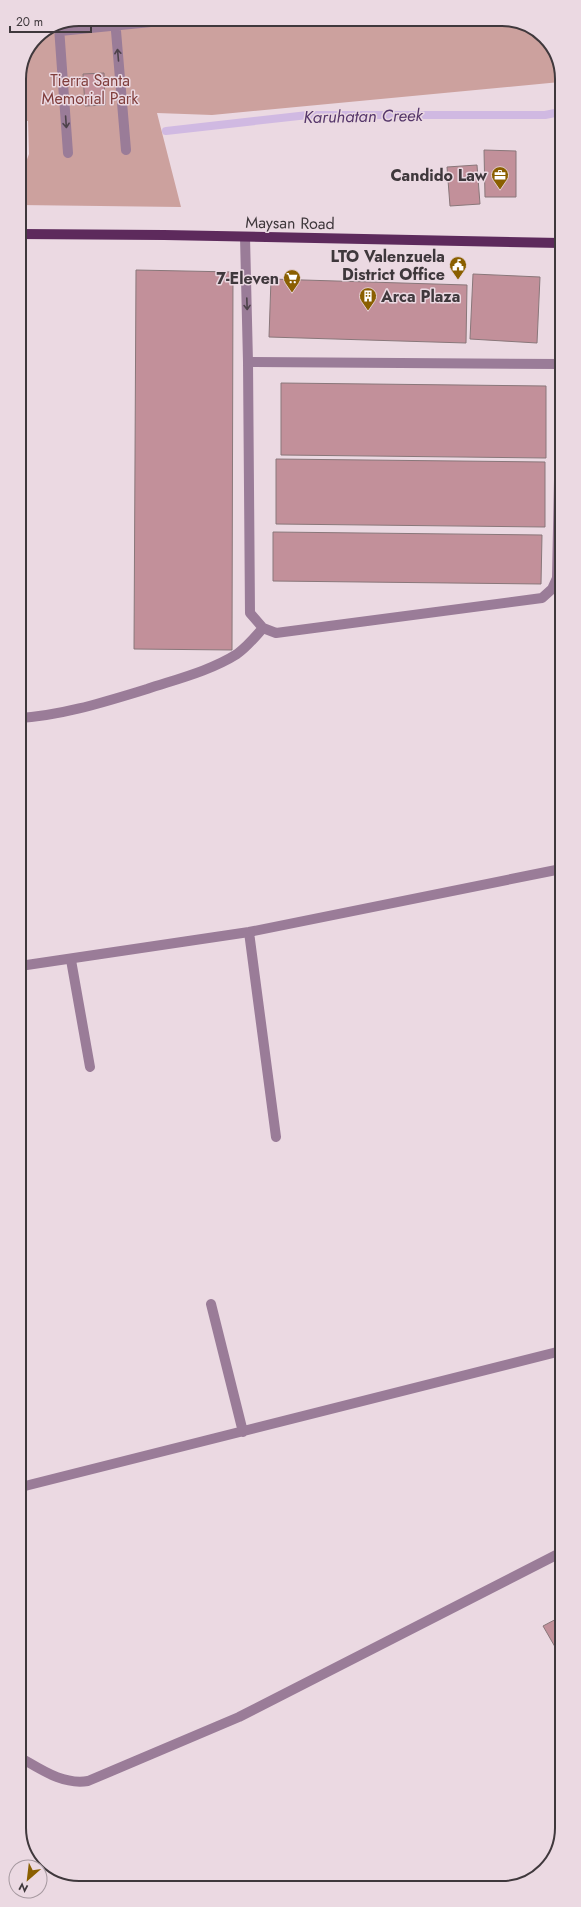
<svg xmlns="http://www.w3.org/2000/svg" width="581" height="1907" font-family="Jost,sans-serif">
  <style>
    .green { fill: #cca19e }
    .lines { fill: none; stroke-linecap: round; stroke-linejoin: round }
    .stream { stroke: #d0b9e2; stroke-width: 8 }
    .building { fill: #c2909a; stroke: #89777a }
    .minor { stroke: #9a7c98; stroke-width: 10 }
    .major { stroke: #5d2a5c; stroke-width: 10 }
    .oneway { stroke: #4d424a }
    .labels { text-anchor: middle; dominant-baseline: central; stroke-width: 3; stroke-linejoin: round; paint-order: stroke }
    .park-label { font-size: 16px; fill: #803e3c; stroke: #ebd9e2 }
    .poi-label { font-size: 16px; font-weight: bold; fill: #3f383c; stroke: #ebd9e2; text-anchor: end }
    .street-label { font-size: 16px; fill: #3f383c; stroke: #ebd9e2 }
    .water-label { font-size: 17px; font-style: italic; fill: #55366a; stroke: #ebd9e2 }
    .rim { fill: none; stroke: #3f383c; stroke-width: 2 }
  </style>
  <rect width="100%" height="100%" fill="#ebd9e2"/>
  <!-- green -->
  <path class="green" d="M79,19H506L541,34L560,64V82L212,115L157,113L181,207L19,205V181L29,154L28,121H19V79L37,36Z"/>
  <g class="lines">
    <!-- stream -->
    <path class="stream" d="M166,131L308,115H545L560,112"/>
  </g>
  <!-- building -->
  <path class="building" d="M104,73L105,105L85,106L83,74Z
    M484,150L516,151V197H485Z
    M477,165L480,204L450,206L447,167Z
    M136,270L233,272L232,650L134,649Z
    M473,274L540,277L537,343L470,339Z
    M271,279L467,285L466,343L269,337Z
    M281,383L546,386V458L281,455Z
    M276,459L545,462V527L276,524Z
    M273,532L542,535L541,584L273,581Z
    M562,1616V1659L543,1626Z"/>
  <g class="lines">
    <!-- minor -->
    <path class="minor" d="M115,19L126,150
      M59,27L68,153
      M60,31L181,19
      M245,237L248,362L250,613L263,628L276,633L542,598L552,589L557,578L560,430
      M248,362L560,364
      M20,718C64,715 104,702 147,689C177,679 210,671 237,654C247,647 255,637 263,628
      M249,932L276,1137
      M71,960L90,1067
      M20,966L249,932L561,869
      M211,1304L243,1432
      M21,1487L561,1351
      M21,1758C42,1770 63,1785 88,1781L239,1717L562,1552"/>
    <!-- major -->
    <path class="major" d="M19,234L164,235L560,243"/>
  </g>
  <!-- one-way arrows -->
  <defs><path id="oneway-shaft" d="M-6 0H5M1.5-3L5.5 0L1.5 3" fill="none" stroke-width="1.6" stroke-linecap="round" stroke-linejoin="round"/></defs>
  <g class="oneway">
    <use href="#oneway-shaft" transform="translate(118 55) rotate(-95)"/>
    <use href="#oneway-shaft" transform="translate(66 122) rotate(86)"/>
    <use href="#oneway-shaft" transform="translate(247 304) rotate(88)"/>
  </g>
  <!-- icons -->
  <defs>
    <g id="office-pin" transform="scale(0.9)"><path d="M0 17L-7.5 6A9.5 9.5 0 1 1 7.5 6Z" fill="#8a5f00" stroke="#ebd9e2"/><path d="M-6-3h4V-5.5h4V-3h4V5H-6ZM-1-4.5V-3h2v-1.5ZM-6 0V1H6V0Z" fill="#fff"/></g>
    <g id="civic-pin" transform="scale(0.9)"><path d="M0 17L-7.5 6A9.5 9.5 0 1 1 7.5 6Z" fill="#8a5f00" stroke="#ebd9e2"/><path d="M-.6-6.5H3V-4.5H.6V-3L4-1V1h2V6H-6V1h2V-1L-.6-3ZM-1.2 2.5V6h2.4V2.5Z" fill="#fff"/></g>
    <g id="supermarket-pin" transform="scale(0.9)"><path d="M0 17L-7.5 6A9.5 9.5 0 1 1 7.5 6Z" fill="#8a5f00" stroke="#ebd9e2"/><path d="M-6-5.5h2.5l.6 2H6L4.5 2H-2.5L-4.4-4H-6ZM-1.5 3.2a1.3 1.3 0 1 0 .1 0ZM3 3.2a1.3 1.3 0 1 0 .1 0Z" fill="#fff"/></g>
    <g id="building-pin" transform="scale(0.9)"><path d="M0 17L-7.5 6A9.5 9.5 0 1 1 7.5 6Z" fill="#8a5f00" stroke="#ebd9e2"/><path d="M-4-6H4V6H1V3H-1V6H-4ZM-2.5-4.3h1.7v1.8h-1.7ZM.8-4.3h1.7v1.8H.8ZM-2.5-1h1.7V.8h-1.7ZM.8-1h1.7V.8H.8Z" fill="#fff"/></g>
  </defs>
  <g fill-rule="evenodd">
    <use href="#office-pin" x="500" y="175"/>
    <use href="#civic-pin" x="458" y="265"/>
    <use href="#supermarket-pin" x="292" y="278"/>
    <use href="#building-pin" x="368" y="296"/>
  </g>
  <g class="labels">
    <!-- park labels -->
    <g class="park-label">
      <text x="90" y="80">Tierra Santa<tspan x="90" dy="18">Memorial Park</tspan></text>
    </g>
    <!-- poi labels -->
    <g class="poi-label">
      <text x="487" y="175">Candido Law</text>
      <text x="445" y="256">LTO Valenzuela<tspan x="445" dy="18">District Office</tspan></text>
      <text x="279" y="278">7-Eleven</text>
      <text x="381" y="296" text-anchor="start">Arca Plaza</text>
    </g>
    <!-- street labels -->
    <g class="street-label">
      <text transform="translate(290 223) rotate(1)">Maysan Road</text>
    </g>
    <!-- water labels -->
    <g class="water-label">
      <text transform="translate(363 116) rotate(-1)">Karuhatan Creek</text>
    </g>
  </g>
  <!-- crop -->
  <path d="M0 0H581V1907H0ZM79 26H502A53 53 0 0 1 555 79V1828A53 53 0 0 1 502 1881H79A53 53 0 0 1 26 1828V79A53 53 0 0 1 79 26Z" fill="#ebd9e2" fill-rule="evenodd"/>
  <path class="rim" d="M79 26H502A53 53 0 0 1 555 79V1828A53 53 0 0 1 502 1881H79A53 53 0 0 1 26 1828V79A53 53 0 0 1 79 26Z"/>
  <!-- north arrow -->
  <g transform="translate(28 1879) rotate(208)"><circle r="19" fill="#ebd9e2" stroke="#a699a0"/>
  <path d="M0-3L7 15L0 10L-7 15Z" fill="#8a5f00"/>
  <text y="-6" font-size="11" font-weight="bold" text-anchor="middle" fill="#3f383c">N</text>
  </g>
  <!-- scale -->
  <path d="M10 26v6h81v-6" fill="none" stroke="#3f383c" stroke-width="2"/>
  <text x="16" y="26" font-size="12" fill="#3f383c" stroke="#ebd9e2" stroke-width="3" paint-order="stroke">20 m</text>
</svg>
